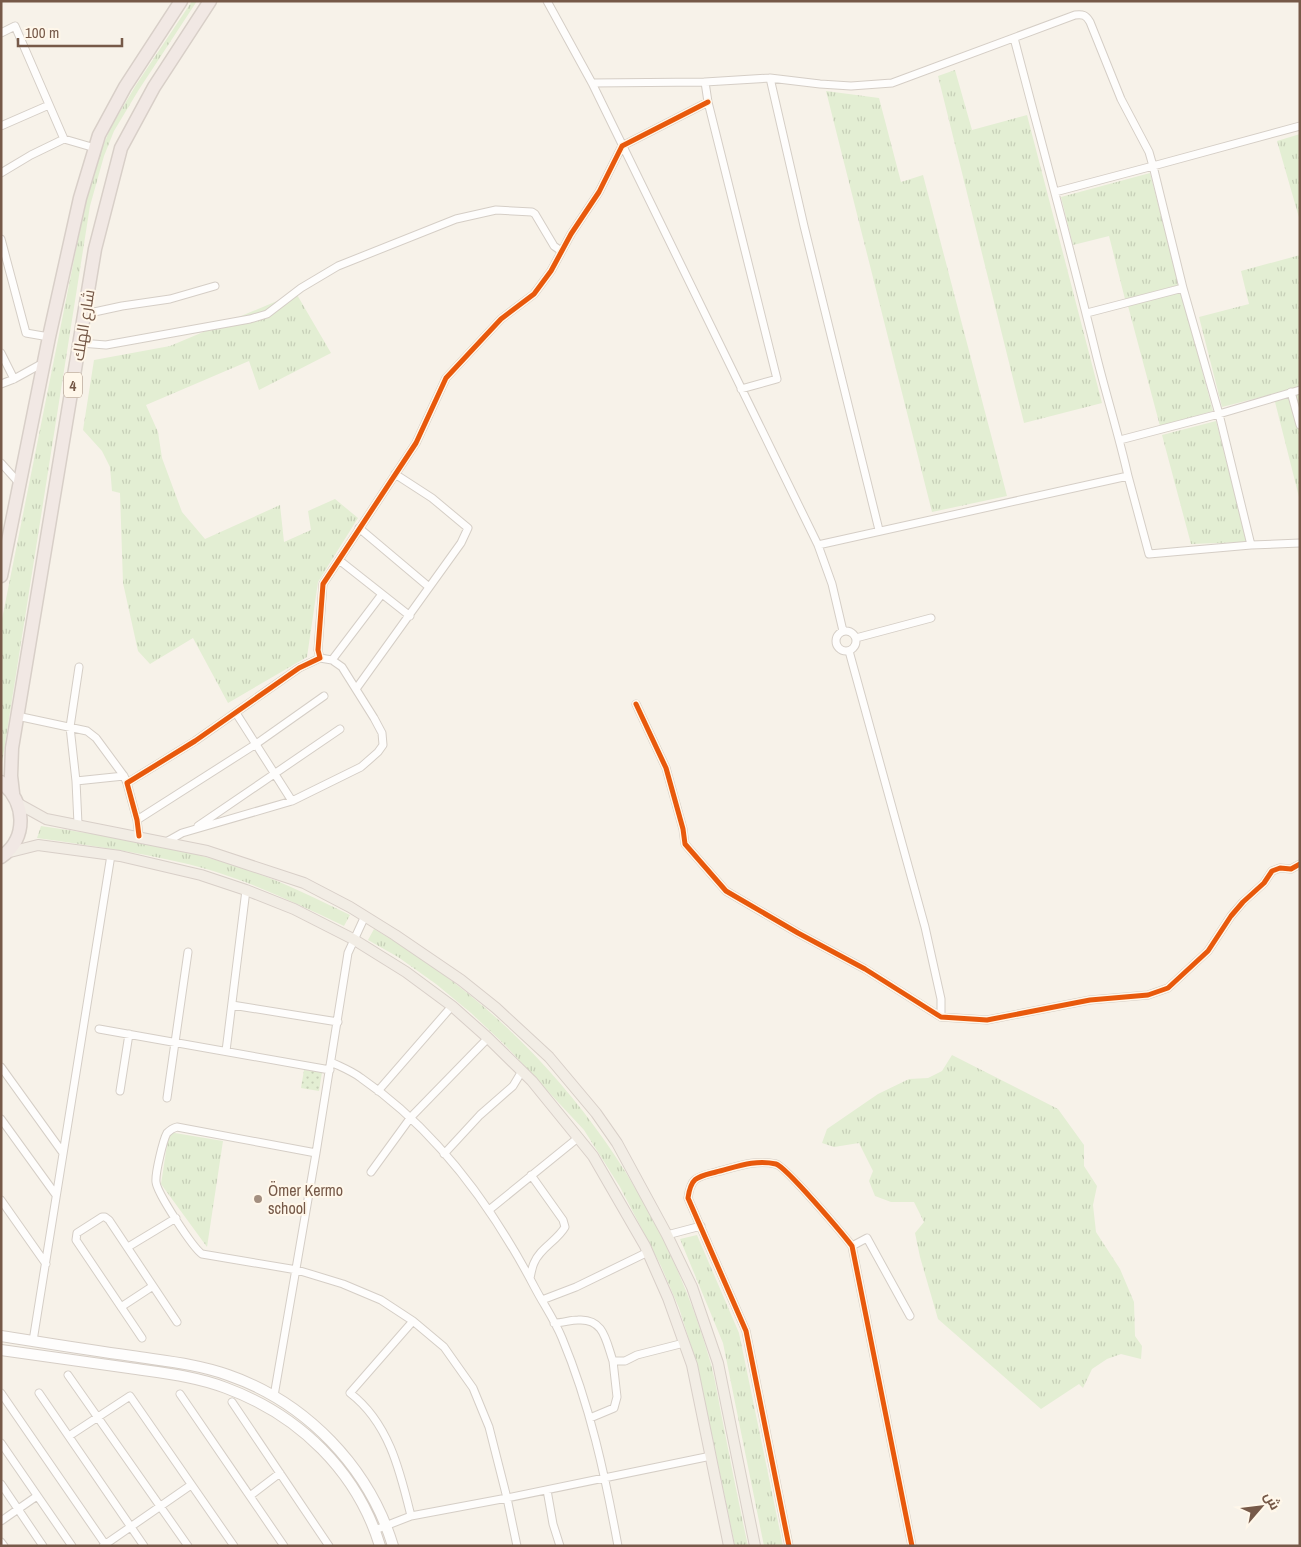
<svg xmlns="http://www.w3.org/2000/svg" width="1301" height="1547" font-family="'Archivo Narrow',Cairo,sans-serif">
  <style>
    .grass { fill: url(#grass-tufts) }
    .garden { fill: url(#garden-dots) }
    .lines { fill: none; stroke-linecap: round; stroke-linejoin: round }
    .street-casing { stroke: #d5cec6; stroke-width: 9 }
    .secondary-casing { stroke: #d6cec6; stroke-width: 12 }
    .primary-casing { stroke: #d8cfc8; stroke-width: 12 }
    .highway-casing { stroke: #d8cfc8; stroke-width: 15 }
    .street { stroke: #fefdfc; stroke-width: 7 }
    .secondary { stroke: #fefdfc; stroke-width: 10 }
    .primary { stroke: #f2ede5; stroke-width: 10 }
    .highway { stroke: #f1e8e4; stroke-width: 12 }
    .cycleway-casing { stroke: #fff7ea; stroke-width: 8 }
    .cycleway { stroke: #e8590c; stroke-width: 5 }
    .poi-dot { fill: #a38f80; stroke: #fff7ea; stroke-width: 2 }
    .labels { text-anchor: middle; dominant-baseline: central; stroke-width: 4; stroke-linejoin: round; paint-order: stroke }
    .shield { fill: #fff7ea; stroke: #9f8879; stroke-width: 1 }
    .shield-label { font-size: 15px; font-weight: bold; fill: #765948 }
    .street-label { font-size: 16px; fill: #765948; stroke: #fff7ea }
    .poi-label { font-size: 16px; fill: #765948; stroke: #fff7ea; text-anchor: start }
  </style>
  <defs>
    <pattern id="grass-tufts" width="24" height="20" patternUnits="userSpaceOnUse" patternTransform="scale(1.25)"><rect width="24" height="20" fill="#e3eed3"/><path d="M3 7l-1-3M5 7V3M7 7l1-3M15 17l-1-3M17 17v-4M19 17l1-3" fill="none" stroke="#c6ceb7"/></pattern>
    <pattern id="garden-dots" width="8" height="8" patternUnits="userSpaceOnUse" patternTransform="scale(1.25)"><rect width="8" height="8" fill="#e3eed3"/><path d="M2 2h.1M6 6h.1" fill="none" stroke="#c6ceb7" stroke-width="1.8" stroke-linecap="round"/></pattern>
  </defs>
  <rect width="100%" height="100%" fill="#f7f2e9"/>
  <!-- grass -->
  <path class="grass" d="M192,1H197L138,91L114,131L104,156L90,206L2,763L1,624L85,205L100,153L111,127L136,85Z
    M955,70L972,130L1027,115L1102,403L1024,423L938,76Z
    M826,91L879,98L901,182L923,175L1007,496L932,512Z
    M1300,134V221L1277,141Z
    M1150,173L1179,285L1125,299L1109,236L1073,245L1061,197Z
    M1300,255V501L1273,394L1222,407L1199,317L1249,304L1241,271Z
    M1181,292L1213,411L1160,426L1128,306Z
    M296,293L331,353L259,390L249,361L146,405L158,432L162,458L182,512L205,539L280,505L284,542L311,530L308,511L335,499L358,518L318,582L307,657L228,703L193,638L150,664L138,651L123,583L120,493L112,491L110,467L102,451L83,430L94,360L170,346Z
    M1216,421L1247,542L1191,544L1162,435Z
    M41,826C112,837 185,847 253,872C286,883 318,900 350,915L344,926C300,905 256,884 210,870C154,854 95,846 37,838Z
    M374,929C539,1024 659,1181 711,1364C716,1383 719,1404 723,1423C731,1464 739,1505 748,1546H735L698,1368L679,1308L661,1266L620,1187L584,1130L504,1044L471,1013L436,984L398,957L368,940Z
    M952,1055L1058,1109L1084,1145V1166L1097,1186L1093,1205L1096,1232L1120,1269L1134,1302L1135,1336L1142,1346L1141,1359L1121,1354L1107,1359L1092,1369L1083,1388L1079,1384L1041,1409L938,1319L920,1257L915,1233L924,1222L914,1202H891L875,1196L869,1181L873,1171L859,1143L834,1147L822,1143L827,1129L878,1094L909,1079L928,1078L942,1071Z
    M169,1132L223,1141L207,1247L161,1184Z
    M697,1235L739,1333L783,1546H764L723,1343L680,1239Z"/>
  <!-- garden -->
  <path class="garden" d="M304,1070L322,1072L319,1091L301,1088Z"/>
  <g class="lines">
    <!-- street casing -->
    <g class="street-casing">
      <path id="street" d="M547,1L592,83L818,545L832,584L843,631
        M1,33L15,26L64,139L95,148
        M1014,38C1042,145 1071,251 1097,358C1107,398 1119,436 1128,476
        M770,78L804,226L879,530
        M705,82L708,102L777,379L741,389
        M592,83L705,82L770,78L820,84L851,86L892,83L1075,15C1083,14 1086,15 1090,22L1121,99L1149,152L1153,166L1300,126
        M1,126L49,105
        M1,173L31,155L64,139
        M1055,192L1153,166L1183,288L1219,414L1251,545
        M1,239L26,333L49,337
        M1087,313L1183,288
        M85,314L122,306L170,299L215,286
        M80,343L106,345L250,319L267,314L301,288L338,266L456,219L496,210L532,212L535,214L554,246L561,251
        M1,353L14,379L43,363
        M1,384L14,379
        M1291,392L1300,425
        M1120,440L1219,414L1300,390
        M1,463L19,483
        M359,528L429,587
        M818,545L1128,476L1149,554L1251,545L1300,543
        M339,560L410,616
        M836 641a10 10 0 1 1 20 0a10 10 0 1 1-20 0Z
        M856,638L931,618
        M849,651L925,927L941,999V1017
        M332,660L382,594
        M356,689L461,543L468,528L432,498L395,474
        M636,704L666,768L683,829L685,844L726,891L798,933L865,969L941,1017L987,1020L1090,1000L1148,995L1168,988L1208,951L1231,916L1243,902L1264,883L1272,871L1280,868L1291,869L1300,864
        M236,713L292,801
        M17,716L87,731L96,738L124,776L127,783
        M76,781L124,776
        M137,820L256,744L324,696
        M78,824L76,781L70,727L79,667
        M198,826L340,729
        M139,836L137,820L127,783L195,741L299,668L320,658L318,650L323,584L416,443L446,378L501,319L534,294L551,271L571,234L599,192L622,146L708,102
        M166,842L182,833L292,801L361,767L378,752L383,745L382,733L374,718L342,667L332,660L320,658
        M232,1005L338,1022
        M99,1029L330,1070
        M226,1051L246,890
        M331,1062C341,1067 352,1071 361,1078C437,1130 493,1208 535,1288C544,1305 555,1321 562,1338C590,1405 605,1475 618,1546
        M1,1067L63,1153
        M120,1091L129,1034
        M378,1091L452,1006
        M167,1098L188,952
        M1,1119L56,1195
        M316,1153L177,1127C173,1128 170,1130 167,1133C163,1140 155,1174 156,1182C157,1193 193,1248 202,1254L297,1270L343,1284L381,1300L413,1321L444,1347L473,1388L489,1427L507,1498L517,1546
        M444,1154L480,1115L513,1086L522,1071
        M371,1172L411,1117L488,1038
        M1,1200L46,1264
        M489,1210L579,1137
        M667,1235L701,1226
        M852,1246L867,1238L910,1316
        M128,1247L176,1218
        M530,1278C531,1274 532,1267 534,1263C540,1248 557,1241 565,1227L563,1220L531,1175
        M542,1300L576,1287L648,1252
        M121,1307L153,1286
        M554,1323C563,1323 570,1320 578,1320C604,1318 606,1341 613,1361H625L637,1355L684,1343
        M142,1338L76,1240L77,1233L102,1217H105L109,1220L177,1322
        M33,1341L111,855
        M68,1375L188,1546
        M1,1393L105,1544
        M39,1393L144,1546
        M180,1394L284,1546
        M274,1396L316,1153L348,953L365,916
        M232,1402L329,1546
        M590,1418L614,1408L617,1397L613,1361
        M69,1436L130,1396L234,1546
        M1,1443L72,1546
        M1,1484L43,1546
        M547,1490L553,1524L560,1546
        M250,1496L280,1473
        M411,1516C400,1471 389,1423 350,1393L413,1321
        M1,1521L37,1496
        M375,1530L411,1516L507,1498L711,1456
        M1,1542L4,1546
        M103,1546L191,1485
        M789,1546L746,1331L688,1198C691,1177 697,1177 716,1172C736,1167 755,1159 776,1164C786,1167 842,1233 852,1246L912,1546"/>
    </g>
    <!-- secondary casing -->
    <g class="secondary-casing">
      <path id="secondary" d="M1,1336C45,1343 88,1350 132,1356C164,1361 198,1364 228,1375C306,1402 369,1467 393,1546
        M1,1350C44,1356 87,1362 129,1368C162,1373 195,1376 226,1388C299,1415 357,1471 380,1546"/>
    </g>
    <!-- primary casing -->
    <g class="primary-casing">
      <path id="primary" d="M19,804L46,819L207,851L304,883L350,907L395,935L461,980L496,1008L549,1057L596,1113L617,1143L667,1235L692,1287L718,1363L755,1546
        M6,853L38,845L120,856L201,875L246,890L294,909L353,939L406,972L452,1006L488,1038L532,1081L593,1156L645,1246L668,1298L692,1365L729,1546"/>
    </g>
    <!-- highway casing -->
    <g class="highway-casing">
      <path id="highway" d="M1,576L49,337L80,198L99,135L125,87L181,1
        M1,782C26,801 28,839 1,857
        M13,793L11,776L12,748L95,249L121,148L154,87L210,1"/>
    </g>
    <!-- street -->
    <use href="#street" class="street"/>
    <!-- secondary -->
    <use href="#secondary" class="secondary"/>
    <!-- primary -->
    <use href="#primary" class="primary"/>
    <!-- highway -->
    <use href="#highway" class="highway"/>
    <!-- cycleway casing -->
    <g class="cycleway-casing">
      <path id="cycleway" d="M636,704L666,768L683,829L685,844L726,891L798,933L865,969L941,1017L987,1020L1090,1000L1148,995L1168,988L1208,951L1231,916L1243,902L1264,883L1272,871L1280,868L1291,869L1300,864
        M139,836L137,820L127,783L195,741L299,668L320,658L318,650L323,584L416,443L446,378L501,319L534,294L551,271L571,234L599,192L622,146L708,102
        M789,1546L746,1331L688,1198C691,1177 697,1177 716,1172C736,1167 755,1159 776,1164C786,1167 842,1233 852,1246L912,1546"/>
    </g>
    <!-- cycleway -->
    <use href="#cycleway" class="cycleway"/>
  </g>
  <!-- markers -->
  <circle class="poi-dot" cx="258" cy="1199" r="5"/>
  <g class="labels">
    <!-- shield labels -->
    <rect class="shield" x="64" y="372.5" width="18" height="25" rx="4"/>
    <g class="shield-label">
      <text x="73" y="385">4</text>
    </g>
    <!-- street labels -->
    <g class="street-label">
      <text transform="translate(83 325) rotate(-81)">شارع الهلك</text>
    </g>
    <!-- poi labels -->
    <g class="poi-label">
      <text x="268" y="1190">Ömer Kermo<tspan x="268" dy="18">school</tspan></text>
    </g>
  </g>
  <!-- border -->
  <rect width="1301" height="1547" fill="none" stroke="#765948" stroke-width="5"/>
  <!-- north arrow -->
  <g transform="translate(1261 1507) rotate(62)" stroke="#fff7ea" stroke-width="4" paint-order="stroke">
  <path d="M0-4L9 19L0 12L-9 19Z" fill="#765948"/>
  <text y="-8" font-size="14" font-weight="bold" text-anchor="middle" fill="#765948">ش</text>
  </g>
  <!-- scale -->
  <path d="M18 38v8h104v-8" fill="none" stroke="#765948" stroke-width="2.5"/>
  <text x="25" y="38" font-size="15" fill="#765948" stroke="#fff7ea" stroke-width="4" paint-order="stroke">100 m</text>
</svg>
